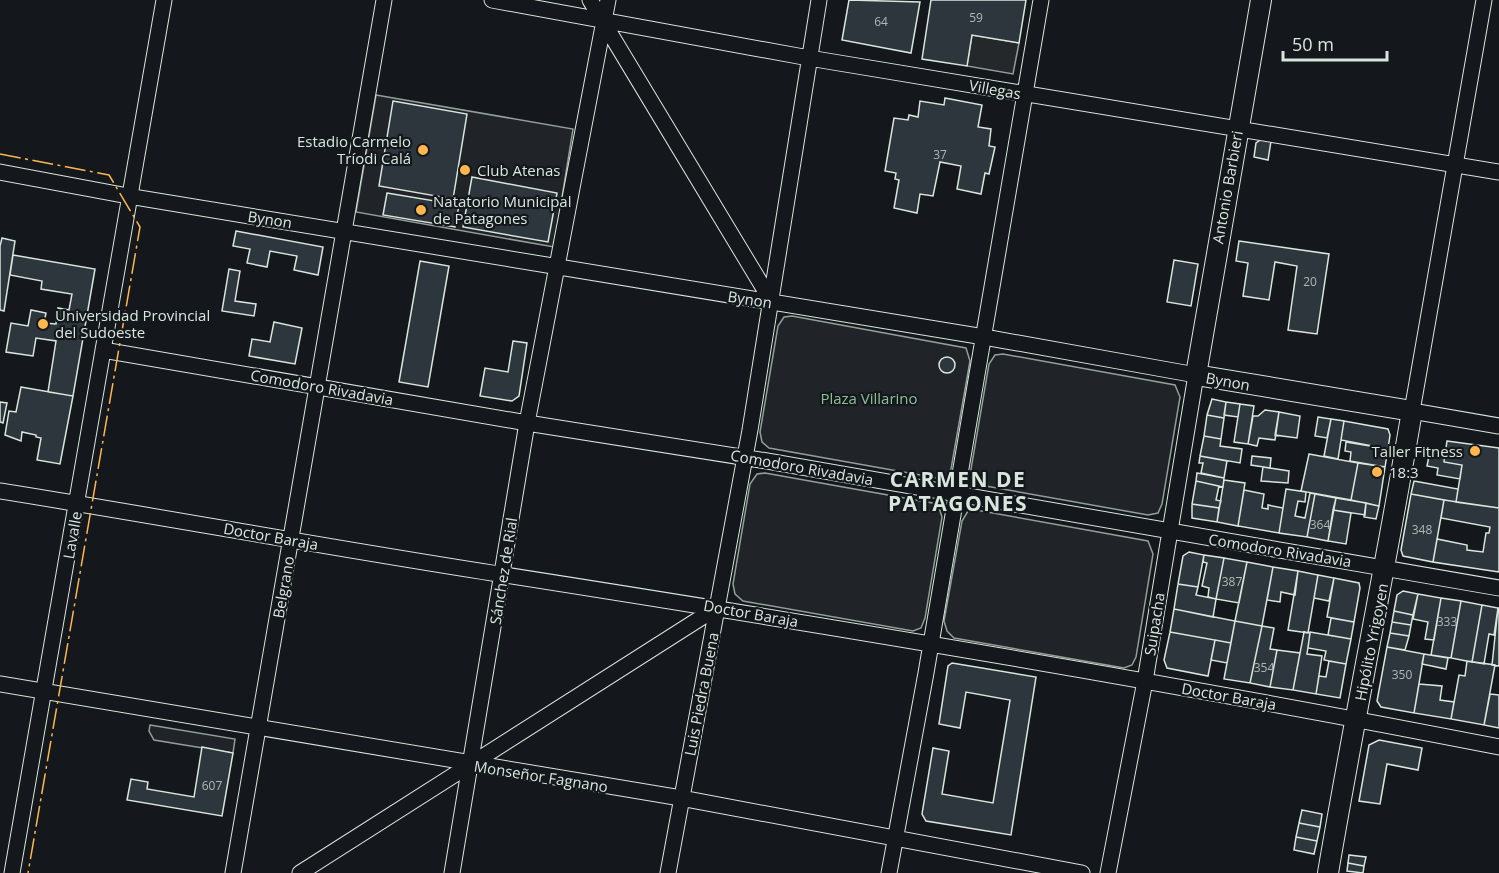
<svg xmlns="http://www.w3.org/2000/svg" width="1499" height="873" font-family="'Open Sans',sans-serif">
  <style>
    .green { fill: #202428; stroke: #939e99; stroke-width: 1.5 }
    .parking { fill: #24282b; stroke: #939e99; stroke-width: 1.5 }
    .building { fill: #2c363c; stroke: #d8e6dc; stroke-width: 1.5 }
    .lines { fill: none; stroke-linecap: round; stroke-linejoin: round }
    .minor-casing { stroke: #d8e6dc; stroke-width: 17 }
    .major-casing { stroke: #d8e6dc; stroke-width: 22 }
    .minor { stroke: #14181c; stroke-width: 15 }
    .major { stroke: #14181c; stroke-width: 20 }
    .power { stroke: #ffb74d; stroke-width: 1.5; stroke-dasharray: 21 4.5 3 4.5; stroke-linecap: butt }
    .poi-dot { fill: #ffb74d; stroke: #14181c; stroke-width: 2 }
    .labels { text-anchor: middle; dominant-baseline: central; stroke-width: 4.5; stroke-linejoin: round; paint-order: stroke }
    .number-label { font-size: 12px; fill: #adbab4 }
    .street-label { font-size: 15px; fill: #d8e6dc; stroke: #14181c }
    .poi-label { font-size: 15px; fill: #d8e6dc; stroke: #14181c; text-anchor: start }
    .park-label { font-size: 15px; fill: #8ac095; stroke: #14181c }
    .district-label { font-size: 21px; font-weight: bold; letter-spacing: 1.5px; fill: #d8e6dc; stroke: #14181c }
  </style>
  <rect width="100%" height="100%" fill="#14181c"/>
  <!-- green -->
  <path class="green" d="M376,95L573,129L554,247L356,212Z
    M792,316L966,348L970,361L951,469L947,476L937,478L769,448L762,442L760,432L778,326L784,317Z
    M1003,354L1175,385L1180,397L1162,504L1158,513L1148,515L980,485L973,478L971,469L989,364L995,355Z
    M765,473L938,504L942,517L925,618L921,628L913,631L743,601L735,594L733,584L750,484L757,474Z
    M976,510L1148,541L1153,554L1136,657L1132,665L1124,668L954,638L947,631L944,621L962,521L968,511Z
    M150,725L235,739L233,753L154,740L149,731Z"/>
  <!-- parking -->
  <path class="parking" d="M972,35L1019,43L1013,74L967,66Z"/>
  <!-- building -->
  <path class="building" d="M849,0L920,2L911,53L842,40Z
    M931,0H1026L1019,43L972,35L967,66L922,59Z
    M945,98L982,105L978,127L991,129L989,146L995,147L989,174L985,173L981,194L957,189L961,166L940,162L933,196L920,194L917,213L894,208L899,180L895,179L896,173L885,171L894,118L908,120L909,115L918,117L920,101L944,105Z
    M393,101L467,114L453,199L379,186Z
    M1262,139L1271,141L1268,160L1254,157L1256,143Z
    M472,177L557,193L548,242L463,227Z
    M387,193L459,205L455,227L383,215Z
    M236,231L323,247L318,275L294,270L297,256L270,251L267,267L247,263L250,249L233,246Z
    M2,238L15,241L4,311L0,310V246Z
    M1239,241L1329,254L1317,334L1288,330L1297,266L1275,262L1269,300L1243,296L1248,263L1236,261Z
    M13,255L95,269L73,396L48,392L56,341L36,338L33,356L6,352L11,323L28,326L31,310L46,313L44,323L56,324L58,308L69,310L72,294L41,289L42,281L10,275Z
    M1174,260L1198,264L1191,306L1167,302Z
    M420,261L449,266L428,387L399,382Z
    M229,269L240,271L235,301L256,304L254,316L222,311Z
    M274,322L302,328L295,364L249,356L252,339L270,342Z
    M513,341L527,343L519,396L512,401L480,396L485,368L508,372Z
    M939 365a8 8 0 1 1 16 0a8 8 0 1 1-16 0Z
    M21,387L73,396L60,464L37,460L41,438L36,437V435L22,432L21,441L5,435L9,411L16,412Z
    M1212,399L1226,402L1224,418L1207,415Z
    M0,402L7,403L3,423L0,422Z
    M1226,402L1240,404L1238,417L1224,415Z
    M1240,404L1254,406L1248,444L1234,442Z
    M1265,410L1279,412L1275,440L1259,438L1257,446L1248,444L1253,416H1258Z
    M1279,412L1300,416L1297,438L1275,435Z
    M1207,415L1224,418L1221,439L1204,436Z
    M1318,417L1331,419L1327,438L1315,436Z
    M1331,419L1344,421L1338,459L1324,456Z
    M1344,421L1388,429L1390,435L1388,449L1341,440Z
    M1204,436L1221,439L1220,446L1242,449L1240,463L1200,456Z
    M1447,441L1499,448V508L1456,502L1462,465L1444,462Z
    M1346,442L1388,449L1385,467L1350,461L1351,452L1345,451Z
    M1430,451L1445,453L1444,462L1462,465L1460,479L1437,475L1438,468L1427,466Z
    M1309,454L1358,463L1351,500L1301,491Z
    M1200,456L1227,461L1224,478L1201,473L1203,463H1199Z
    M1252,456L1271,458L1270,468L1251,465Z
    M1358,463L1385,467L1379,506L1351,500Z
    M1263,467L1289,471L1288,483L1261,481Z
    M1197,473L1224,478L1223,487L1196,481Z
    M1224,480L1245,483L1238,526L1217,522Z
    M1196,481L1219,486L1216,500L1221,501L1219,508L1192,504Z
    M1414,481L1458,489L1456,502L1411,494Z
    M1286,489L1306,492L1305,502L1298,501L1295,516L1305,518L1310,493L1315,494L1307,537L1279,533Z
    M1244,490L1264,494L1262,508L1268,509V505L1283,508L1279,533L1238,526Z
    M1315,494L1336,498L1328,541L1307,537Z
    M1411,494L1444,500L1433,562L1403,556L1401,550Z
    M1336,498L1366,503L1365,515L1333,510Z
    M1444,500L1499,508V572L1433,562L1437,539L1467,545V550L1483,552L1486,533H1489L1490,527L1441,518Z
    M1366,503L1379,506L1376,519L1364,517Z
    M1192,504L1219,508L1217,522L1192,518Z
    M1333,510L1351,513L1346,544L1328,541Z
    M1189,552L1204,555L1198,587L1178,584L1183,556Z
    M1204,555L1224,558L1216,599L1208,597L1209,588L1202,586L1207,563L1203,562Z
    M1224,558L1247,562L1239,603L1216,599Z
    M1247,562L1273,567L1262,626L1235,621Z
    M1273,567L1298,571L1295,595L1281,592L1280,602L1267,600Z
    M1298,571L1318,575L1308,633L1288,630Z
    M1318,575L1334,578L1329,601L1314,598Z
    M1334,578L1359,583L1360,588L1354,622L1327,617Z
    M1178,584L1198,587L1196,595L1216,599L1213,617L1174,609Z
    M1403,591L1418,594L1413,615L1394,611L1397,595Z
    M1418,594L1441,598L1434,640L1425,639L1428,622L1413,619Z
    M1441,598L1461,601L1451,658L1431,655Z
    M1461,601L1482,605L1472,662L1451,658Z
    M1482,605L1498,608L1494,635L1489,634L1484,664L1472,662Z
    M1498,608H1499V666L1492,665Z
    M1174,609L1235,621L1231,643L1170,632Z
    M1394,611L1413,615L1411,625L1392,622Z
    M1331,618L1354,622L1351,639L1328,635Z
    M1235,621L1262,626L1250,683L1224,679Z
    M1392,622L1411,625L1409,636L1390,633Z
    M1262,626L1274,628L1270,649L1277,650L1270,687L1250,683Z
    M1170,632L1215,640L1208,676L1167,668L1164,660Z
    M1304,632L1310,633L1307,654L1322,656L1316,694L1293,690Z
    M1310,632L1351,639L1346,664L1324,660L1326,651L1308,648Z
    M1390,633L1409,636L1405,650L1387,647Z
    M1215,640L1231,643L1227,663L1211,660Z
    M1387,647L1424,654L1414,713L1381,707L1377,701Z
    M1277,650L1300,653L1293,690L1270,687Z
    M1424,654L1448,658L1446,669L1422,664Z
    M1329,661L1346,664L1340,698L1316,694L1319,676L1326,677Z
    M1467,661L1495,665L1484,725L1451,719L1459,675L1465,676Z
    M952,663L1036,677L1011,835L926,821L922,814L933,748L949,751L942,794L993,803L1010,700L966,692L960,728L939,724L948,666Z
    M1419,684L1442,686L1440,700L1454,702L1451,719L1414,713Z
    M1490,694L1499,695V728L1484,725Z
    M1379,740L1422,748L1418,770L1387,764L1380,804L1359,801L1369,745Z
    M202,747L233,753L222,816L127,800L131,779L148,782L147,789L194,797Z
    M1302,810L1322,814L1320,827L1299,823Z
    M1299,823L1320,827L1317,841L1296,837Z
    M1296,837L1317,841L1314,854L1294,850Z
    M1349,855L1366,857L1364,866L1348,863Z
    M1348,863L1364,866L1363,873L1347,871Z"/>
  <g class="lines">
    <!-- minor casing -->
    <g class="minor-casing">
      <path id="minor" d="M492,0L809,58L1499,172
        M590,0L772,302
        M1484,0L1412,411L1499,426
        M0,172L128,196L984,337L1196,375L1145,681L1108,873
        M103,350L527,423L767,461L1499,588
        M0,491C169,518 336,549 505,575C837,627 1169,682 1499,747
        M0,684L681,798L1082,873
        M12,873L164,0
        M233,873L384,0
        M300,873L718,607
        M452,873L527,423L608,0
        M668,873L750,430L819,0
        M889,873L926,673L1041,0"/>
    </g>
    <!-- major casing -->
    <g class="major-casing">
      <path id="major" d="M1261,0L1196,375L1412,411C1386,565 1354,719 1328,873"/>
    </g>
    <!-- minor -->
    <use href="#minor" class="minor"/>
    <!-- major -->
    <use href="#major" class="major"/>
    <!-- power -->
    <path class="power" d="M0,154L109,175L140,227L28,873"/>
  </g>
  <!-- markers -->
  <g class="poi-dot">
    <circle cx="423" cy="150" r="6"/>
    <circle cx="465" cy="170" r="6"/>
    <circle cx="421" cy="210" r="6"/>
    <circle cx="43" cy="324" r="6"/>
    <circle cx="1475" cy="451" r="6"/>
    <circle cx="1377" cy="472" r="6"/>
  </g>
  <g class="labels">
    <!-- number labels -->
    <g class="number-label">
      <text x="976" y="17">59</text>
      <text x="881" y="21">64</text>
      <text x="940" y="154">37</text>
      <text x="1310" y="281">20</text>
      <text x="1320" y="524">364</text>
      <text x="1422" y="529">348</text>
      <text x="1232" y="581">387</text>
      <text x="1447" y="621">333</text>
      <text x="1264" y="667">354</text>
      <text x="1402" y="674">350</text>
      <text x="212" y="785">607</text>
    </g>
    <!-- street labels -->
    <g class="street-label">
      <text transform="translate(995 89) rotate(10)">Villegas</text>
      <text transform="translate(1227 187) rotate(-80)">Antonio Barbieri</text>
      <text transform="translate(270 219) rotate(9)">Bynon</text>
      <text transform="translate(750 299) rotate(9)">Bynon</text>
      <text transform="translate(1228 381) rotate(10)">Bynon</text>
      <text transform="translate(322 387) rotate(10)">Comodoro Rivadavia</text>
      <text transform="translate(802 467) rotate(10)">Comodoro Rivadavia</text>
      <text transform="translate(72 535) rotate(-80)">Lavalle</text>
      <text transform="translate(271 536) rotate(10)">Doctor Baraja</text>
      <text transform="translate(1280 550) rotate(9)">Comodoro Rivadavia</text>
      <text transform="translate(503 571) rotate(-81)">Sánchez de Rial</text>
      <text transform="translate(283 587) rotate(-80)">Belgrano</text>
      <text transform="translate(751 613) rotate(10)">Doctor Baraja</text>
      <text transform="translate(1154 624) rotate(-81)">Suipacha</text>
      <text transform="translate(1371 642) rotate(-79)">Hipólito Yrigoyen</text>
      <text transform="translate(701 694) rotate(-79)">Luis Piedra Buena</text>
      <text transform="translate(1229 696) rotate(10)">Doctor Baraja</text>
      <text transform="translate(541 776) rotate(9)">Monseñor Fagnano</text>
    </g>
    <!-- poi labels -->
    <g class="poi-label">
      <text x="411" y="141" text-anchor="end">Estadio Carmelo<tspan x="411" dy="17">Tríodi Calá</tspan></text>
      <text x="477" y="170">Club Atenas</text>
      <text x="433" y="201">Natatorio Municipal<tspan x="433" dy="17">de Patagones</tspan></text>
      <text x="55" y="315">Universidad Provincial<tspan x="55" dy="17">del Sudoeste</tspan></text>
      <text x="1463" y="451" text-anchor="end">Taller Fitness</text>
      <text x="1389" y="472">18:3</text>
    </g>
    <!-- park labels -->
    <g class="park-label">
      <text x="869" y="398">Plaza Villarino</text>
    </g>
    <!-- district labels -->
    <g class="district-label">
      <text x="958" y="479">CARMEN DE<tspan x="958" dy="24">PATAGONES</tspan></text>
    </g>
  </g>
  <!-- scale -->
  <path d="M1283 51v9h104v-9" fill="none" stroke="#d8e6dc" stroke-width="3"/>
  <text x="1292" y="51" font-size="18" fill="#d8e6dc" stroke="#14181c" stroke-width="4.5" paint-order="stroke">50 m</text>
</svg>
